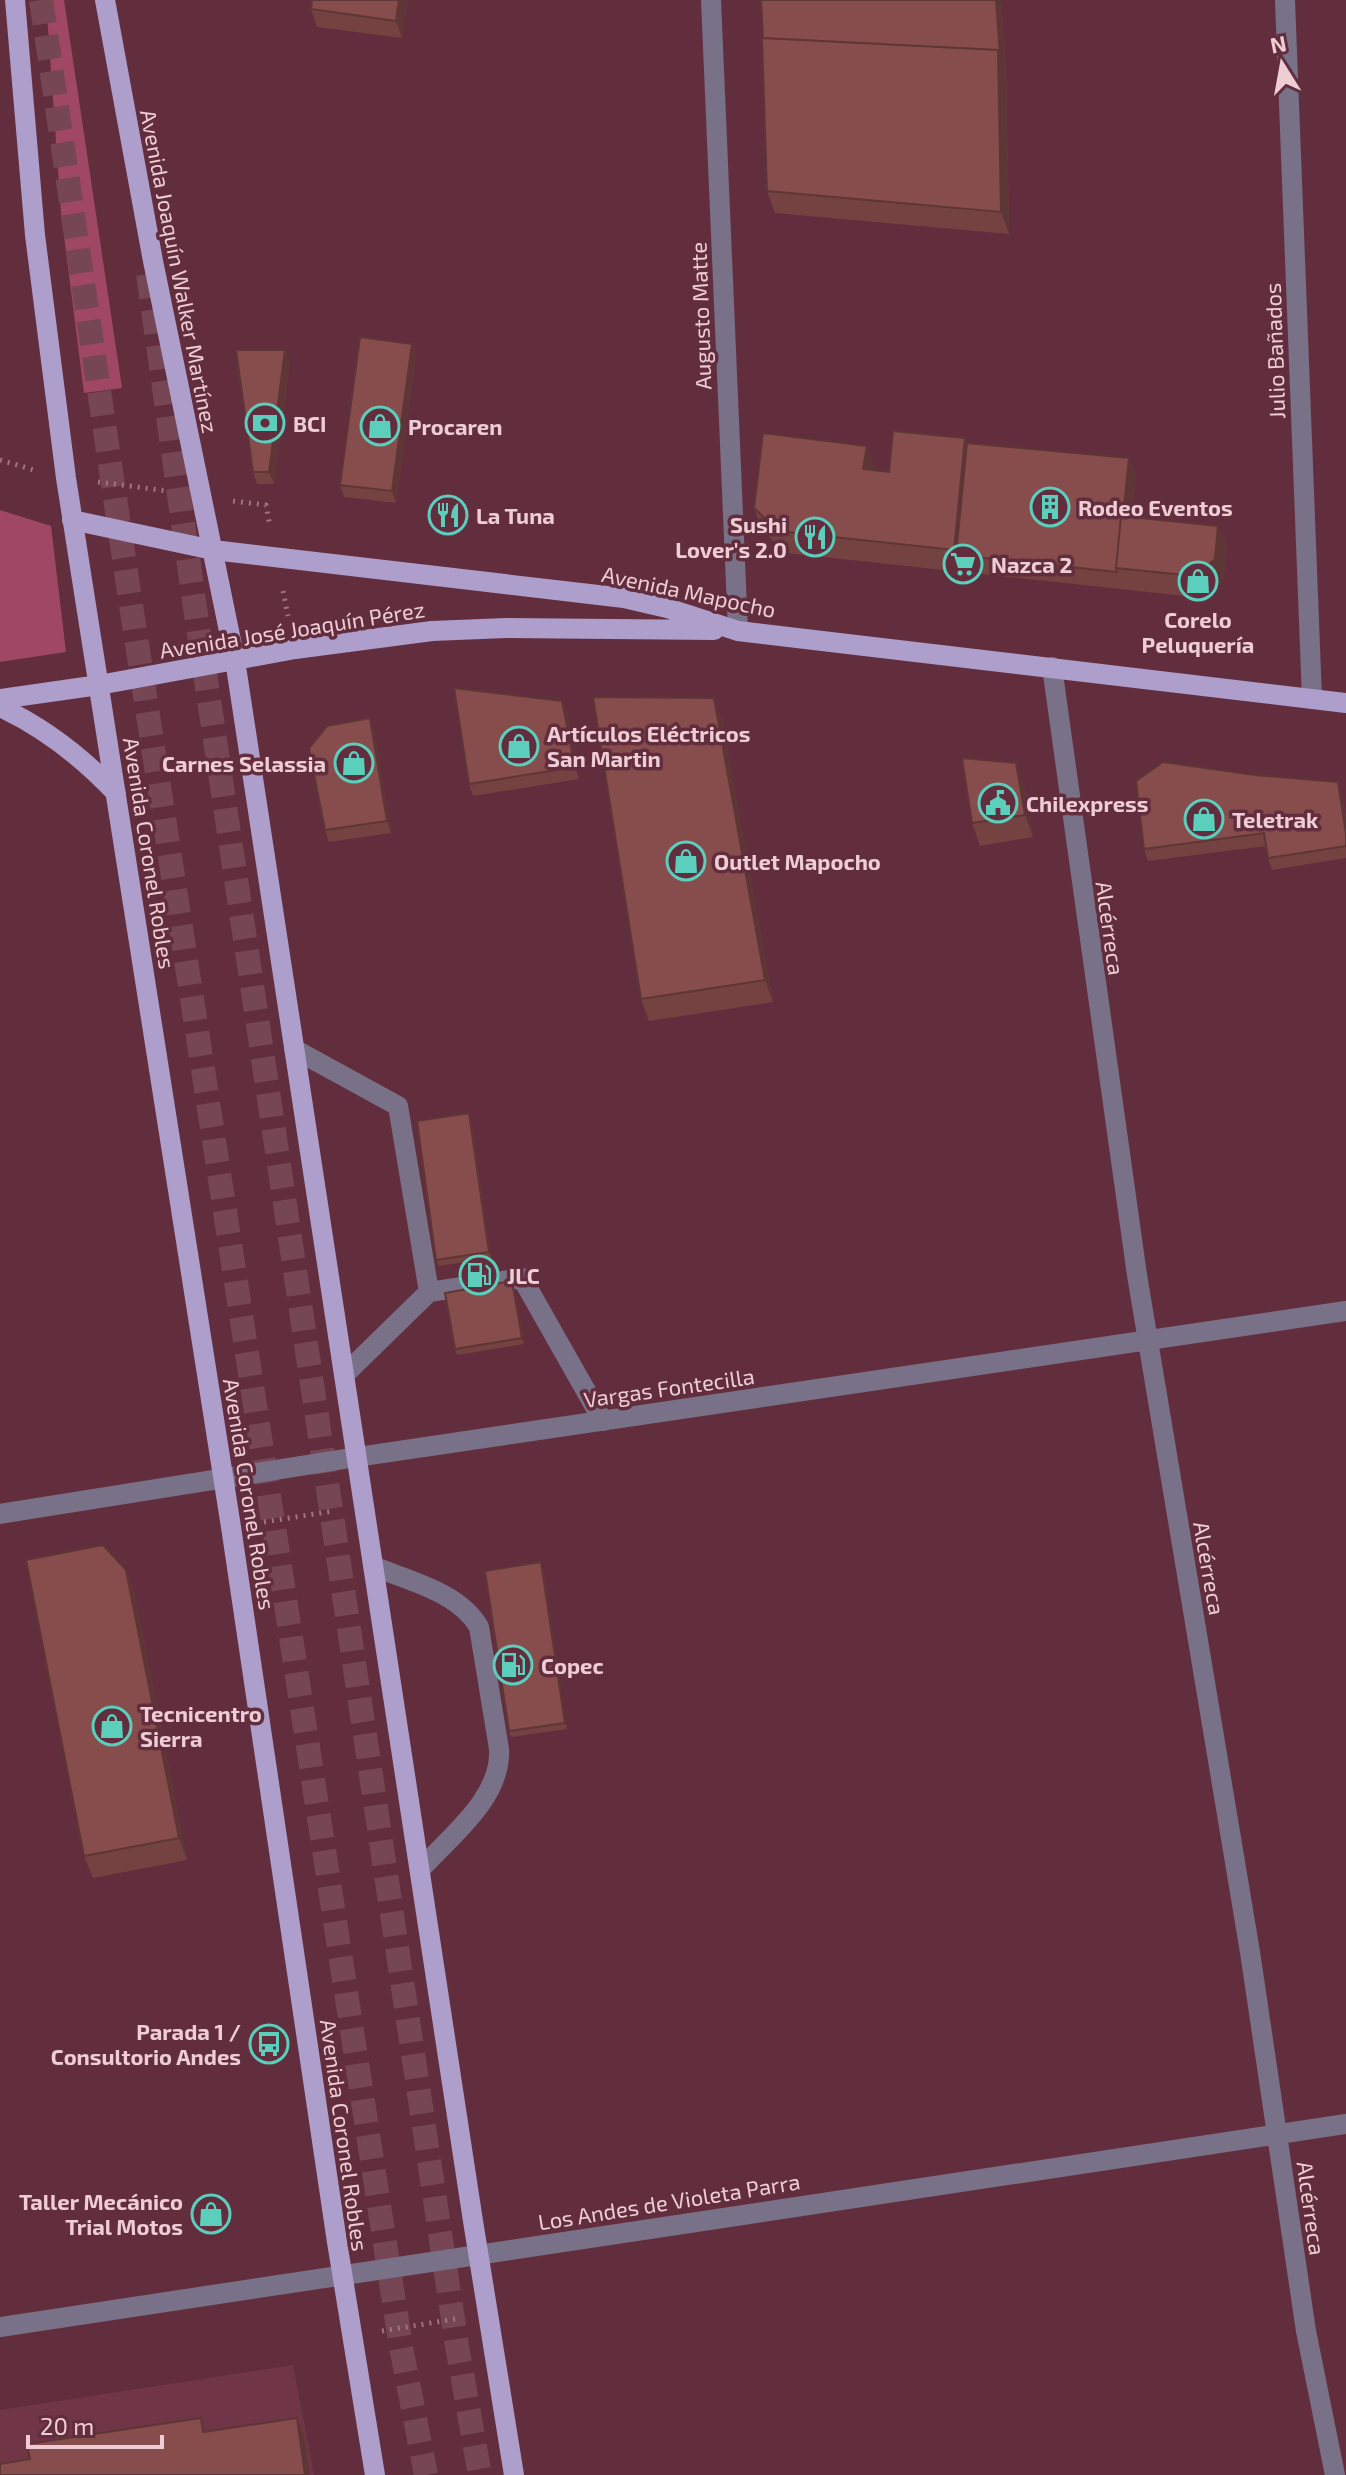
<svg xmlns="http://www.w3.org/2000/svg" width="1346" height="2475" font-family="'Exo 2',sans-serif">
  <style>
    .built { fill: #713548 }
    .green { fill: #9f4764 }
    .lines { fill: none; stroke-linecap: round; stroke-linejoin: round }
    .highway-tunnel { stroke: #774655; stroke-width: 24; stroke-dasharray: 24 12; stroke-linecap: butt }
    .path { stroke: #9f7380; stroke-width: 5; stroke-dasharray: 2 6; stroke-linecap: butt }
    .minor { stroke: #797187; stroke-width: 20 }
    .major { stroke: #ae9ecb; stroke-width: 20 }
    .wall { fill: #744241 }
    .shaded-wall { fill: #5e3635 }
    .building { fill: #874d4c; stroke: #5e3635; stroke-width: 2 }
    .labels { text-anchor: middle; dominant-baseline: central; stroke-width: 7; stroke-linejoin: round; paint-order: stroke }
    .street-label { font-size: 22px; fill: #eecdd5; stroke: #622e3e }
    .poi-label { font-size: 22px; font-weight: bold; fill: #eecdd5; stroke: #622e3e; text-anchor: start }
  </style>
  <rect width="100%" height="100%" fill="#622e3e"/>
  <!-- built -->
  <path class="built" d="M293,2365L314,2475H0V2410Z"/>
  <!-- green -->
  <path class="green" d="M46,0H64L122,388L84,393L61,212Z
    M0,510L51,526L66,652L0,662Z"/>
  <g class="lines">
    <!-- highway-tunnel -->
    <path class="highway-tunnel" d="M41,0L130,599L401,2347L426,2475
      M148,274L193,594L457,2346L480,2475"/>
    <!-- path -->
    <path class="path" d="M0,460L34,470
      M98,482L168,491
      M233,501L266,505L270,526
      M283,591L288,616
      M264,1522L333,1511
      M382,2331L455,2319"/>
    <!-- minor -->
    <path class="minor" d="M711,0L738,631
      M1285,0L1312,699
      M1052,667L1137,1275L1250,1952L1306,2331L1335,2475
      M294,1049L398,1106L429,1292L344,1375
      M429,1292L522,1278L603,1421
      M0,1514L357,1457L1346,1311
      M373,1566C409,1581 459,1592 479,1627L499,1749C502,1798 450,1836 420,1870
      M0,2327L1346,2124"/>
    <!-- major -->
    <path class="major" d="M15,0L35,235L66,478L231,1527L337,2242L375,2475
      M105,0L153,261L235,660L473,2221L514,2475
      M72,520L213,550L624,598L667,608L738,631L1346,703
      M0,699L99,685L295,649L432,631L506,628L714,630
      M0,707C45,728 82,757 116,793"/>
  </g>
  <!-- wall -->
  <path class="wall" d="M312,0H407L402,38L317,27L311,9Z
    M1001,0L1006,72L1009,234L775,213L767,191Z
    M412,344L416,356L396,503L344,497L340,485Z
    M285,350L290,362L274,484H257L253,472Z
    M965,438L967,443L1129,458L1136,476L1131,517L1218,526L1227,548L1223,581L1203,598L786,553L762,530L754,508L867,446L874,470L889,472Z
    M714,698L722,720L773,1002L649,1021L641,999Z
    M562,701L567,713L579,779L473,796L469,784Z
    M374,730L391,833L329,842L325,830Z
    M1024,786L1033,837L980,846L972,823Z
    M1342,794L1346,818V858L1272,870L1268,858L1266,846L1148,861L1144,849Z
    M469,1113L471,1119L491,1258L439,1266L436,1260Z
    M512,1281L514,1288L524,1344L457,1355L455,1349Z
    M543,1569L567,1729L511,1737L509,1731Z
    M126,1570L134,1592L187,1860L93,1878L84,1856Z"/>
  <!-- shaded-wall -->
  <path class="shaded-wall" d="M399,0H407L402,38L396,21Z
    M996,0H1001L1006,72L1009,234L1001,212Z
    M412,344L416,356L396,503L392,491Z
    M285,350L290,362L274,484L269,472Z
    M965,438L973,460L956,555L962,572L954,550Z
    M867,446L875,468L872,491L863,469Z
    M1129,458L1136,476L1126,569L1118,568Z
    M1218,526L1227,548L1223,581L1203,598L1195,576Z
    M714,698L722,720L773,1002L765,980Z
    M562,701L567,713L579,779L575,767Z
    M370,718L374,730L391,833L387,821Z
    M1016,763L1024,786L1033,837L1025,815Z
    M1338,782L1342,794L1346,818V834Z
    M469,1113L471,1119L491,1258L489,1252Z
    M512,1281L514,1288L524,1344L522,1338Z
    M541,1562L543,1569L567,1729L565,1723Z
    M126,1570L134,1592L187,1860L179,1838Z
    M297,2418L305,2440L310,2475H305Z"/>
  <!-- building -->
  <path class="building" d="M312,0H399L396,21L311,9Z
    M761,0H996L1000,55L998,50L763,38Z
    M762,38L998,50L1001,212L767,191Z
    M360,337L412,344L392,491L340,485Z
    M236,350H285L269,472H253Z
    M893,431L965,438L954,550L778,531L754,508L763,433L867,446L863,469L889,472Z
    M967,443L1129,458L1123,516H1121L1116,568L1117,572L956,555Z
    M1121,516L1218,526L1215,559L1195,576L1116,568Z
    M454,688L562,701L575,767L469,784Z
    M593,697L714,698L765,980L641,999Z
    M370,718L387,821L325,830L309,748L327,726Z
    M962,758L1016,763L1025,815L972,823Z
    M1163,762L1255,775L1338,782L1346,834V846L1268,858L1264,833L1144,849L1136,781Z
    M469,1113L489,1252L436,1260L417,1121Z
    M512,1281L522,1338L455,1349L445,1293Z
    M103,1545L126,1570L179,1838L84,1856L26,1560Z
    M541,1562L565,1723L509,1731L485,1571Z
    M201,2418L203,2432L297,2418L305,2475H0V2464L30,2459L27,2444Z"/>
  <!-- icons -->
  <defs>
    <g id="bank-ring" transform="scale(2)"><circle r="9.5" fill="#622e3e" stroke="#5bcebc" stroke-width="1.5"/><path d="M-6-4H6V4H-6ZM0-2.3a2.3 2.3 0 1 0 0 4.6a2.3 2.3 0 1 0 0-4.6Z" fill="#5bcebc"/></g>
    <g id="shop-ring" transform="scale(2)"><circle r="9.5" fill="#622e3e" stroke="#5bcebc" stroke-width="1.5"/><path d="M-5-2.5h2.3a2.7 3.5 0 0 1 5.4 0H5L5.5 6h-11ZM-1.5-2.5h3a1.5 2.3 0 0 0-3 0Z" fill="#5bcebc"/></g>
    <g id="building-ring" transform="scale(2)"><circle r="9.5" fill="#622e3e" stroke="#5bcebc" stroke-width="1.5"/><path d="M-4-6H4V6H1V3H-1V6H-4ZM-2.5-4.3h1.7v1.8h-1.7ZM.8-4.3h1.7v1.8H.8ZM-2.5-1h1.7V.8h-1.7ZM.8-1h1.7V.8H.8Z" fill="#5bcebc"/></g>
    <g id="restaurant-ring" transform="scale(2)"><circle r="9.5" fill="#622e3e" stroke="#5bcebc" stroke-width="1.5"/><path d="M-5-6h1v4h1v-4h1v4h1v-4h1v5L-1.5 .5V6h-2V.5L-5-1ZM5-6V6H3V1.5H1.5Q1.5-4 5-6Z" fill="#5bcebc"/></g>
    <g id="supermarket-ring" transform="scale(2)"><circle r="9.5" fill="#622e3e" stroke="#5bcebc" stroke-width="1.5"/><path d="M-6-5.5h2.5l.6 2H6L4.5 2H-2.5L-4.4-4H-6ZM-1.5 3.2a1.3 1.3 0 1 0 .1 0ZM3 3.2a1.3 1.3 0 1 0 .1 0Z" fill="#5bcebc"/></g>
    <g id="civic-ring" transform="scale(2)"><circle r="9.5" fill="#622e3e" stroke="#5bcebc" stroke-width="1.5"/><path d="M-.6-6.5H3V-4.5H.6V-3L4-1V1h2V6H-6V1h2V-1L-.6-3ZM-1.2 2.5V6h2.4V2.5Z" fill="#5bcebc"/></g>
    <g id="fuel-ring" transform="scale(2)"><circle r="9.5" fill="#622e3e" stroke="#5bcebc" stroke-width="1.5"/><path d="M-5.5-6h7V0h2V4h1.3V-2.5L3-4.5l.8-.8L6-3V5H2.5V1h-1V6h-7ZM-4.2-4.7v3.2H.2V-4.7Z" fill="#5bcebc"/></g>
    <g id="bus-ring" transform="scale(2)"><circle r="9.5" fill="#622e3e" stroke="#5bcebc" stroke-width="1.5"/><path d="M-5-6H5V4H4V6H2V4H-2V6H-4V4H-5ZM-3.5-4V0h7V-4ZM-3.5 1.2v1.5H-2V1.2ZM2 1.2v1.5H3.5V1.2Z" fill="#5bcebc"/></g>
  </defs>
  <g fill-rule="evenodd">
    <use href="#bank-ring" x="265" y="423"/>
    <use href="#shop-ring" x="380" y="426"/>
    <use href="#building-ring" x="1050" y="507"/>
    <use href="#restaurant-ring" x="448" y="515"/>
    <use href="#restaurant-ring" x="815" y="537"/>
    <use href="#supermarket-ring" x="963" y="564"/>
    <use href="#shop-ring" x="1198" y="581"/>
    <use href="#shop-ring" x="519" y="746"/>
    <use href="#shop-ring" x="354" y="763"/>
    <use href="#civic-ring" x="998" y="803"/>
    <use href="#shop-ring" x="1204" y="819"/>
    <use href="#shop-ring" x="686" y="861"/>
    <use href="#fuel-ring" x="479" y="1275"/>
    <use href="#fuel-ring" x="513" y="1665"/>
    <use href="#shop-ring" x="112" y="1726"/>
    <use href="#bus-ring" x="269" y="2044"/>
    <use href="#shop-ring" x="211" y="2214"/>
  </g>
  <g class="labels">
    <!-- street labels -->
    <g class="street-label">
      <text transform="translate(180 271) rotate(79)">Avenida Joaquín Walker Martínez</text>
      <text transform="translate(700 316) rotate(-92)">Augusto Matte</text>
      <text transform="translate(1274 351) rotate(-92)">Julio Bañados</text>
      <text transform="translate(689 591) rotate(12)">Avenida Mapocho</text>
      <text transform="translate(292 629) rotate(-9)">Avenida José Joaquín Pérez</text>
      <text transform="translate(150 853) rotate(81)">Avenida Coronel Robles</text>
      <text transform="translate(1111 928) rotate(82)">Alcérreca</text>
      <text transform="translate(669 1387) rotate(-8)">Vargas Fontecilla</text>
      <text transform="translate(250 1494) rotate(81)">Avenida Coronel Robles</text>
      <text transform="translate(1210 1568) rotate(80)">Alcérreca</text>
      <text transform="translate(345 2135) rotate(82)">Avenida Coronel Robles</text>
      <text transform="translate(669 2201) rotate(-9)">Los Andes de Violeta Parra</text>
      <text transform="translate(1312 2208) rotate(82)">Alcérreca</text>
    </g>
    <!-- poi labels -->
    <g class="poi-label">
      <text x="293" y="423">BCI</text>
      <text x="408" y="426">Procaren</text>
      <text x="1078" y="507">Rodeo Eventos</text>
      <text x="476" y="515">La Tuna</text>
      <text x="787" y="524" text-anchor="end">Sushi<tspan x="787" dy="25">Lover's 2.0</tspan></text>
      <text x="991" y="564">Nazca 2</text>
      <text x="1198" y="619" text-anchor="middle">Corelo<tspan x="1198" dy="25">Peluquería</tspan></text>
      <text x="547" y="733">Artículos Eléctricos<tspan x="547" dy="25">San Martin</tspan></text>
      <text x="326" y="763" text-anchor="end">Carnes Selassia</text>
      <text x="1026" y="803">Chilexpress</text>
      <text x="1232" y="819">Teletrak</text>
      <text x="714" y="861">Outlet Mapocho</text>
      <text x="507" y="1275">JLC</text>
      <text x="541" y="1665">Copec</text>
      <text x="140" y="1713">Tecnicentro<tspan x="140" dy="25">Sierra</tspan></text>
      <text x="241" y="2031" text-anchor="end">Parada 1 /<tspan x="241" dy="25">Consultorio Andes</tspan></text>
      <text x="183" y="2201" text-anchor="end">Taller Mecánico<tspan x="183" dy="25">Trial Motos</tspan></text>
    </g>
  </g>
  <!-- north arrow -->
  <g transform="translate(1282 64) rotate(349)" stroke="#622e3e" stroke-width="6" paint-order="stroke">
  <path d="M0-6L14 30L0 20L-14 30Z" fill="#eecdd5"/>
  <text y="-12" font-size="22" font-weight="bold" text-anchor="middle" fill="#eecdd5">N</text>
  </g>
  <!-- scale -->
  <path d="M28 2435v12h134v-12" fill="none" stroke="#eecdd5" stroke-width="4"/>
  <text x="40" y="2435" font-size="24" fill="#eecdd5" stroke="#622e3e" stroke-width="6" paint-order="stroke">20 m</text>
</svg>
